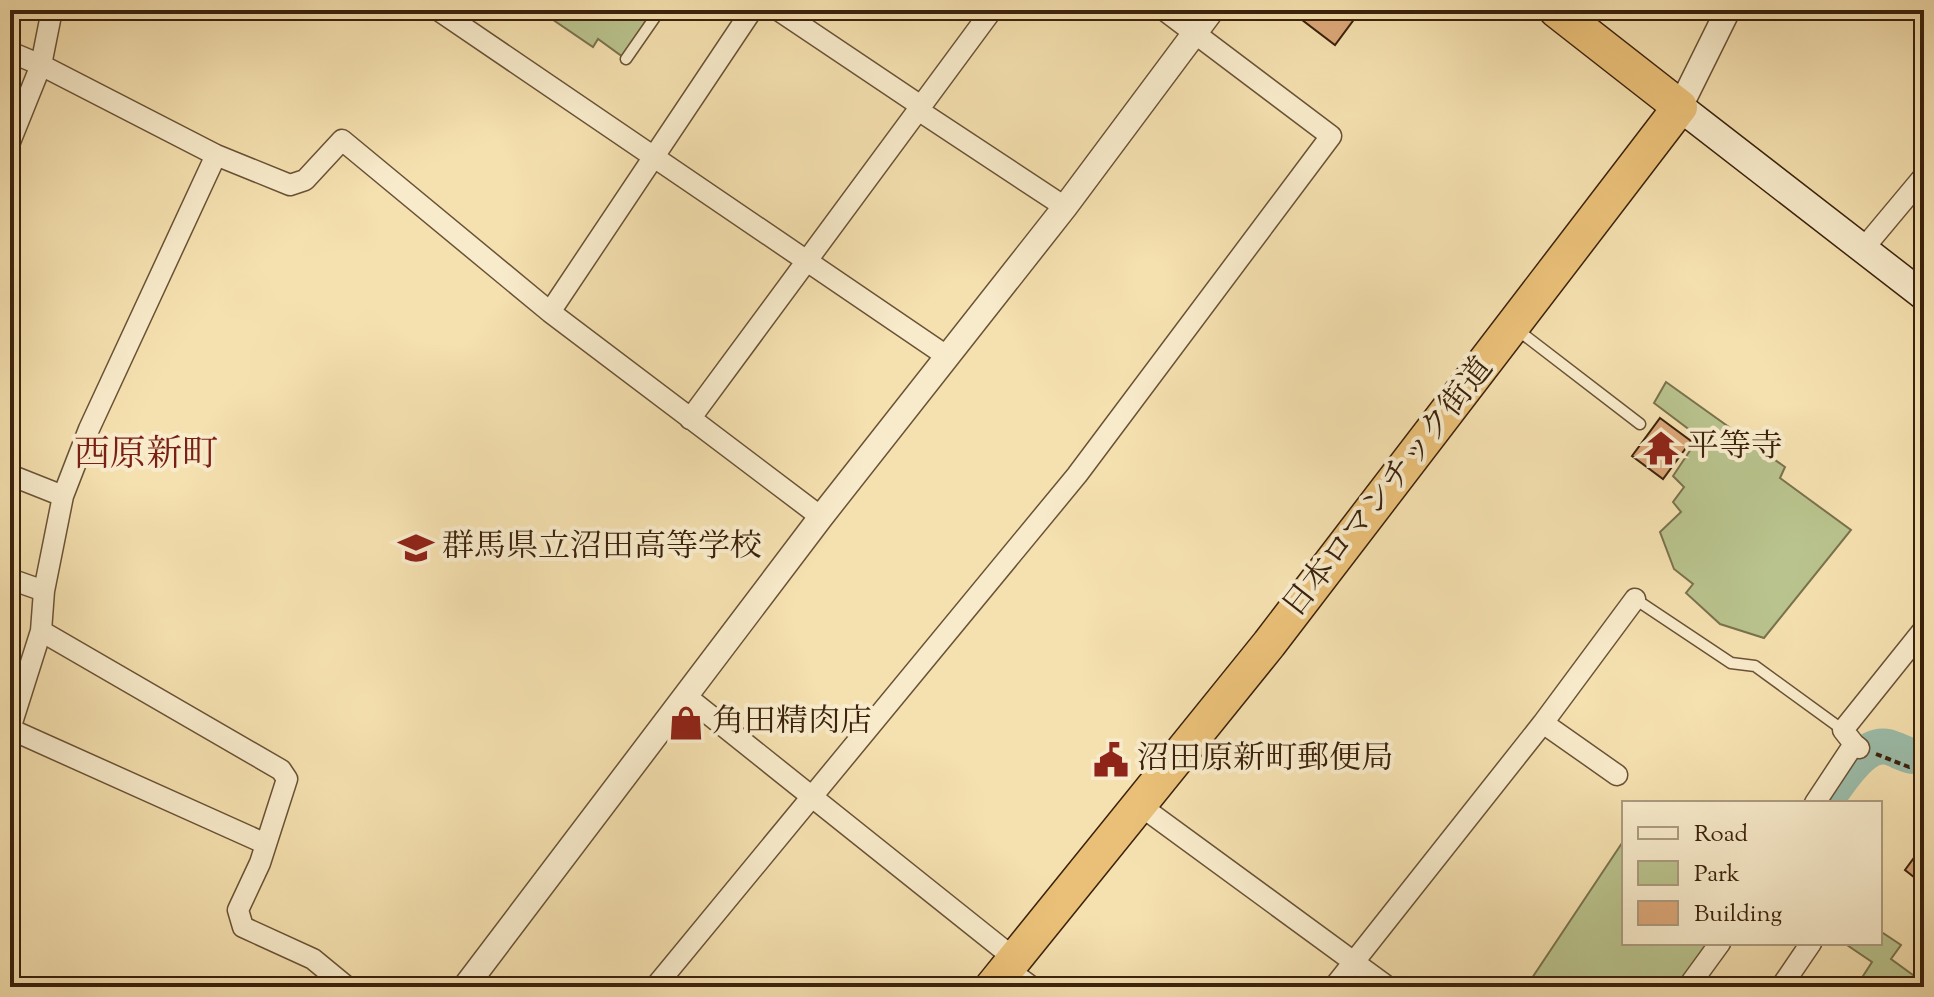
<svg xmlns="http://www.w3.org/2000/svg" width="1934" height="997" font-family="'Sorts Mill Goudy','Noto Serif JP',serif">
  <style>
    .green { fill: #b9c38d; stroke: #7a724d; stroke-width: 2 }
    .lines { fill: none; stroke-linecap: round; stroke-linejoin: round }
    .river { stroke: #9cbdaa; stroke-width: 36 }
    .building { fill: #dca778; stroke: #3b220d; stroke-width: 2 }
    .service-casing { stroke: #6a5236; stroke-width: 13 }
    .minor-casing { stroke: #6a5236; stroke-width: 23 }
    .tertiary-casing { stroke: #6a5236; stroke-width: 27 }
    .secondary-casing { stroke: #3b220d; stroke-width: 31 }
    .trunk-casing { stroke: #3b220d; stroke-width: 37 }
    .path { stroke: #3b220d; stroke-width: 4; stroke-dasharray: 6 4; stroke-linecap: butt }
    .service { stroke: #f8ebcb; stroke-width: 10 }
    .minor { stroke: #f8ebcb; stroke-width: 20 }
    .tertiary { stroke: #f8ebcb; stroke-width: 24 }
    .secondary { stroke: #f8ebcb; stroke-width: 28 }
    .trunk { stroke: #eac078; stroke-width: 34 }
    .labels { text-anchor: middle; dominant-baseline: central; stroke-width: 8; stroke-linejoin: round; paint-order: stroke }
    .poi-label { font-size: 32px; fill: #3b220d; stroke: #f8ebcb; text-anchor: start }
    .street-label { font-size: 32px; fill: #3b220d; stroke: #f8ebcb }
    .quarter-label { font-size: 36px; fill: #7a1f14; stroke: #f8ebcb }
  </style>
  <rect width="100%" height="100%" fill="#f5e0af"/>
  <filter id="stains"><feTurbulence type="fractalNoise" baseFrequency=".0025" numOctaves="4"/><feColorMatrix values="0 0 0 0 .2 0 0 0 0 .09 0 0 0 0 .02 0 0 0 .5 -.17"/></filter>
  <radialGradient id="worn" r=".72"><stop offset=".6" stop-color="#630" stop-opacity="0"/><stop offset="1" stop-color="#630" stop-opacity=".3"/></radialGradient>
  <!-- green -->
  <path class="green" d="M545,10H656L623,57L598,39L593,47L543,13Z
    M1666,382L1785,467L1780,478L1851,530L1764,638L1720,624L1686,593L1693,584L1674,569L1660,532L1681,512L1673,502L1684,487L1673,476L1699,437L1654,403Z
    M1624,840V943H1713L1684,987H1526Z
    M1880,931L1901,945L1891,959L1924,983V987H1856L1872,962L1844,943H1880Z"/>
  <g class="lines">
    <!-- river -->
    <path class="river" d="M1824,803C1837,785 1862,741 1888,747C1902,751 1909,759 1924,755"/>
  </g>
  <!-- building -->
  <path class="building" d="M1289,10H1361L1335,45Z
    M1660,418L1691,441L1663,479L1632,456Z
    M1924,844V885L1905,870Z"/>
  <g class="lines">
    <!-- service casing -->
    <g class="service-casing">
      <path id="service" d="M626,59L660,10
        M1515,328L1640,424
        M1635,599L1731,663L1755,666L1843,730"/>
    </g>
    <!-- minor casing -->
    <g class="minor-casing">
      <path id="minor" d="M438,10L948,357
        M778,10L921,106
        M10,52L41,65L216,155L290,185L305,180L342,140L550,312L821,517
        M918,110L1065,207
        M10,142L41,65L52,10
        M1863,249L1924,176
        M550,312L752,10
        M690,419L992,10
        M10,475L63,496
        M10,579L44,591
        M41,631L281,770L287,779L260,863L238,910L243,927L313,959L347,987
        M687,697L1015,959
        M1543,723L1617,775
        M10,729L41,631L44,591L63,496L89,429L216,155
        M10,729L266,844
        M1854,744L1843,730L1924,629
        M1815,803L1854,744L1859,748
        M1138,804L1388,987
        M1007,969L1032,987
        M655,987L1077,475L1331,136L1164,10
        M1334,987L1543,723L1635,599
        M1688,987L1720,943
        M1781,987L1811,943"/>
    </g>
    <!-- tertiary casing -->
    <g class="tertiary-casing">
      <path id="tertiary" d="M1680,107L1728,10
        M465,987L821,517L1065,207L1212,10"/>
    </g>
    <!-- secondary casing -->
    <g class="secondary-casing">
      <path id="secondary" d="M1680,107L1924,296"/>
    </g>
    <!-- trunk casing -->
    <g class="trunk-casing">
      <path id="trunk" d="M992,987L1269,644L1680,107L1556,10"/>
    </g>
    <!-- path -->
    <path class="path" d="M1876,754L1909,767L1924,763"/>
    <!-- service -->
    <use href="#service" class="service"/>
    <!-- minor -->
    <use href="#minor" class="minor"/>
    <!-- tertiary -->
    <use href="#tertiary" class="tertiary"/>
    <!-- secondary -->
    <use href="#secondary" class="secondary"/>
    <!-- trunk -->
    <use href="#trunk" class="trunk"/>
  </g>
  <!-- icons -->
  <defs>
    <g id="temple-bare" transform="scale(2.76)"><path d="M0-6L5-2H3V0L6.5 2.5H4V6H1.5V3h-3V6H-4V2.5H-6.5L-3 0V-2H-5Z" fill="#8f2418" stroke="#f8ebcb" stroke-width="2.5" paint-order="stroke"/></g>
    <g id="school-bare" transform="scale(2.76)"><path d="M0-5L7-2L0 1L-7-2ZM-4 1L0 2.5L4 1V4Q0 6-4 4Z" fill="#8f2418" stroke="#f8ebcb" stroke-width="2.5" paint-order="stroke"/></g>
    <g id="shop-bare" transform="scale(2.76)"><path d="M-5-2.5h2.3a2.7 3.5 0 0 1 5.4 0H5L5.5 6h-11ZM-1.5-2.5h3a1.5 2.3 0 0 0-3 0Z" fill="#8f2418" stroke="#f8ebcb" stroke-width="2.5" paint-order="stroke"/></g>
    <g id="civic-bare" transform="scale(2.76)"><path d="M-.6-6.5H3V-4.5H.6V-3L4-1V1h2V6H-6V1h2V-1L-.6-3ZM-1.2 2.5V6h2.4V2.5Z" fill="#8f2418" stroke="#f8ebcb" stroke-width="2.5" paint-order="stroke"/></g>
  </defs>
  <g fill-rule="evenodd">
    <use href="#temple-bare" x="1661" y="448"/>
    <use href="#school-bare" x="416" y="548"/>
    <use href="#shop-bare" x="686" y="723"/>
    <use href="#civic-bare" x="1111" y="760"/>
  </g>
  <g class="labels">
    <!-- poi labels -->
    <g class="poi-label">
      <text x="1687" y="448">平等寺</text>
      <text x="442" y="548">群馬県立沼田高等学校</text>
      <text x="712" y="723">角田精肉店</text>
      <text x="1137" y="760">沼田原新町郵便局</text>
    </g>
    <!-- street labels -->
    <g class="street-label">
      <text transform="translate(1389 488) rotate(-52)">日本ロマンチック街道</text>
    </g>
    <!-- quarter labels -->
    <g class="quarter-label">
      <text x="146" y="456">西原新町</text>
    </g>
  </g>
  <!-- margin -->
  <rect width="1934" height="997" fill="none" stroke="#f5e0af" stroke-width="40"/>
  <rect x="12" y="12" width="1910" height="973" fill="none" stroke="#3b220d" stroke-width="4"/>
  <rect x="20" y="20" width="1894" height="957" fill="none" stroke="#3b220d" stroke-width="2"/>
  <!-- legend -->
  <rect x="1622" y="801" width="260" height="144" fill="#f8ebcb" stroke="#ac9b7f" stroke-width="2"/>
  <rect x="1638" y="827" width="40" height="12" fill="#f8ebcb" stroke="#ac9b7f" stroke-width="2"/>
  <text x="1694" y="841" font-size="24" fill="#3b220d">Road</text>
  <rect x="1638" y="861" width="40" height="24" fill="#b9c38d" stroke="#ac9b7f" stroke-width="2"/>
  <text x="1694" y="881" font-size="24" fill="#3b220d">Park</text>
  <rect x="1638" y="901" width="40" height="24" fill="#dca778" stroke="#ac9b7f" stroke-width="2"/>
  <text x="1694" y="921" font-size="24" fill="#3b220d">Building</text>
  <rect width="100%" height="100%" filter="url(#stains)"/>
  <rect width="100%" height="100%" fill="url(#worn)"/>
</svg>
